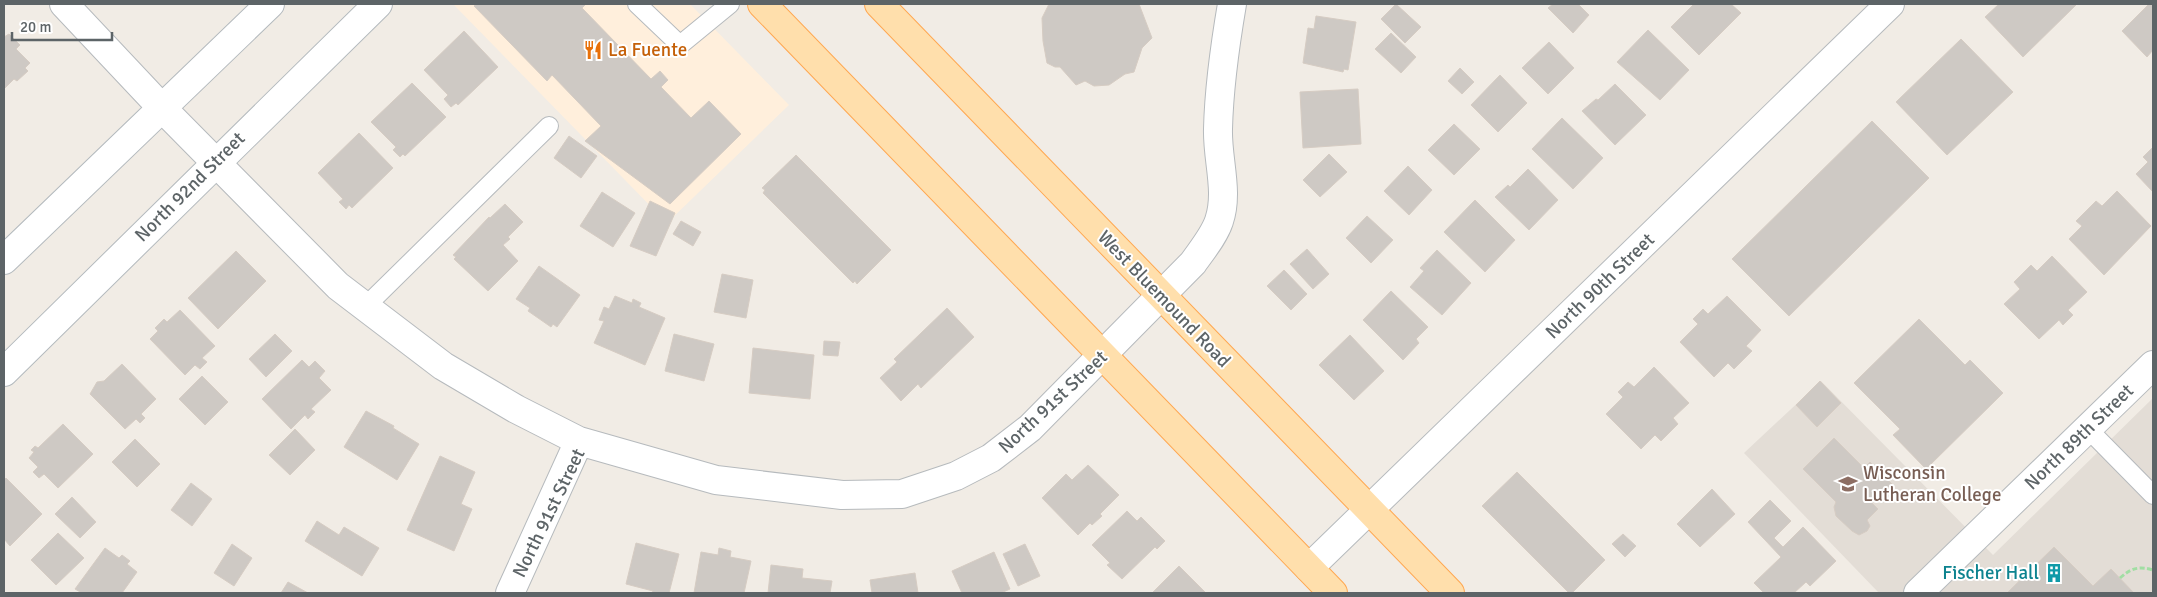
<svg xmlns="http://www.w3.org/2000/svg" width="2157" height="597" font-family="Signika,sans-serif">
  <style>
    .commercial { fill: #ffefdc }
    .education { fill: #e3ddd6 }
    .building { fill: #cec9c4; stroke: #d6ccc3 }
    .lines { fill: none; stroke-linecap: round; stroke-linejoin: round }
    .lane-casing { stroke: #b6babd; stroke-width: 20 }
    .street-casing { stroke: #b6babd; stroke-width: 30 }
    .secondary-casing { stroke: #b4babe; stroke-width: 30 }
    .primary-casing { stroke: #ffa750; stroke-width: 30 }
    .path { stroke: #a1dea3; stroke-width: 3; stroke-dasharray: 5 2.5; stroke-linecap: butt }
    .lane { stroke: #fff; stroke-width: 18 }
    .street { stroke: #fff; stroke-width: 28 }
    .secondary { stroke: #fff; stroke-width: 28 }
    .primary { stroke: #ffdfac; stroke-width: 28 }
    .labels { text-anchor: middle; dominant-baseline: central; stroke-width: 4; stroke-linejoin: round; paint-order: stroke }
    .food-label { font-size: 19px; fill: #c56008; stroke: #fff; text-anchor: start }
    .street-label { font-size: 19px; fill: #5d6467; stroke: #fff }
    .education-label { font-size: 19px; fill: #785e54; stroke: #fff; text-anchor: start }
    .culture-label { font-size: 19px; fill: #0d838f; stroke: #fff; text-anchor: end }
  </style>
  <rect width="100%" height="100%" fill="#f1ece5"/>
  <!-- commercial -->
  <path class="commercial" d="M453,4H690L789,105L667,223Z"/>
  <!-- education -->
  <path class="education" d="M1821,381L1993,555L2153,398V593H1879L1744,453Z"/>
  <!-- building -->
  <path class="building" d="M477,4H586L582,8L651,79L660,71L668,80L661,87L691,118L709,101L741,134L670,204L585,141L601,126L552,75L547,81L474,6Z
    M1049,4H1139L1152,38L1142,48L1134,72L1125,74L1109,85L1094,86L1085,81L1076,85L1060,67H1055L1047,63L1043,41L1042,18Z
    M1396,4L1421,27L1405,43L1381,19Z
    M1553,4H1578L1589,15L1573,33L1548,8Z
    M1694,4H1731L1741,13L1699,55L1671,27Z
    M1999,4H2077L2023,57L1985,17Z
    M2149,4H2153V50L2147,57L2122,31Z
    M1316,16L1356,22L1348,70L1344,69L1343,72L1303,63L1308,28L1314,29Z
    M1648,30L1689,70L1660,100L1617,62Z
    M464,31L498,67L458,105L456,103L451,107L444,99L448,95L424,70Z
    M1391,33L1416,57L1401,73L1375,49Z
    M9,34L20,45L16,49L30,63L25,68L28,71L17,81L14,79L4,89V37Z
    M1961,39L2013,92L1947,155L1896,102Z
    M1549,42L1574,68L1548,94L1522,68Z
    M1460,68L1474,82L1462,94L1448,81Z
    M1500,75L1527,103L1498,132L1471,105Z
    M412,83L446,117L405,156L403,154L400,157L393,150L396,147L371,122Z
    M1615,84L1646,115L1615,145L1582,111L1596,99L1598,100Z
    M1358,89L1361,144L1303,148L1300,92Z
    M1562,118L1603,158L1573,189L1532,149Z
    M1872,121L1929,178L1789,316L1732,259Z
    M1454,124L1480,149L1454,175L1428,150Z
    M359,133L393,168L352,208L349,205L346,209L339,202L343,199L318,173Z
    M569,136L597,156L581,178L554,158Z
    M2153,147V192L2136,174L2148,162L2143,157Z
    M1329,154L1347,172L1320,197L1303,180Z
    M796,155L891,250L857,284L855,281L853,283L763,193L765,190L762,188Z
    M1408,166L1432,190L1409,215L1384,191Z
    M1528,169L1558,200L1529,230L1495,197L1508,185L1510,187Z
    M2117,191L2151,226L2104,275L2069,239L2082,226L2076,221L2096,201L2102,206Z
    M602,192L635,213L613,247L580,226Z
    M1475,200L1515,240L1485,272L1444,232Z
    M650,201L675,213L656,256L630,246Z
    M505,204L523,222L508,237L510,239L503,245L518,261L488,291L454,259L456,257L453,255L489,217L490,218Z
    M1367,216L1393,240L1371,263L1346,238Z
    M681,221L701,232L693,246L673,234Z
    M1307,249L1329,274L1313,289L1290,264Z
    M1437,250L1471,283L1442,315L1410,287L1424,271L1420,268Z
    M236,251L266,281L218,329L188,298Z
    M2052,256L2087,292L2068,310L2073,315L2063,325L2059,320L2039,339L2004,304L2020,289L2014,282L2031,265L2037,271Z
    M539,266L580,295L557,327L553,324L551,327L528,311L530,308L516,299Z
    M1284,270L1307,294L1291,310L1267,286Z
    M722,274L753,280L746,318L714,312Z
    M1391,291L1428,327L1416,339L1419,343L1403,360L1363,320Z
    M615,296L632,303L633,299L641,303L639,307L665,318L645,365L594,343L604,321L599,320L604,307L609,309Z
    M1727,296L1761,330L1746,346L1752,351L1734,369L1728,363L1714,377L1680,342L1698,324L1693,319L1703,309L1708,314Z
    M947,308L974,337L921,388L918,384L901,401L880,378L897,362L894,359Z
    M180,310L215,346L202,358L207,362L200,369L195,365L185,375L150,339L158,331L155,328L164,319L167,322Z
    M1919,319L1965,365L1970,360L2003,393L1926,469L1893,435L1900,429L1854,383Z
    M275,334L292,351L266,377L249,359Z
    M674,334L714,344L704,381L665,371Z
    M1350,335L1384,371L1354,400L1319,365Z
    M824,341L840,342L838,356L823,355Z
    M753,348L814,355L810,399L749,393Z
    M302,360L309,367L315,361L325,371L319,378L331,390L311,409L315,412L308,419L305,415L291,429L262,399Z
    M122,364L156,399L141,414L145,418L140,423L136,419L125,429L90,394L97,382L104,381Z
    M1654,367L1689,403L1673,418L1678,424L1661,441L1655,435L1641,449L1606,414L1623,397L1618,392L1628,382L1634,387Z
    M202,376L228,402L205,425L179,399Z
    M1820,381L1841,403L1817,427L1796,405Z
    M366,411L394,426L393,428L419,444L397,480L344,447Z
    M63,424L93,454L58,488L44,474L39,478L33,472L38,467L29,458L34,452L31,450L35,446L38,448Z
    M295,429L315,450L290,475L269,455Z
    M1834,438L1864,468L1870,462L1892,484L1872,503L1878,509L1867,520L1870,526L1867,531L1859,535L1852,531L1836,516L1834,507L1836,502L1803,469Z
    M135,439L160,464L137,487L112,462Z
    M440,456L475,472L461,504L472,509L454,551L407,530Z
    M1088,465L1119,495L1100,514L1102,516L1092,525L1090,523L1078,535L1042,498L1066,474L1072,480Z
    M1517,472L1605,560L1572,593H1569L1482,506Z
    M6,478L42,514L10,546L4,539V480Z
    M191,483L212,499L192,526L171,510Z
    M1712,489L1735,514L1700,547L1677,524Z
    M72,497L96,522L80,538L55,514Z
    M1770,500L1791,521L1774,538L1783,547L1803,527L1836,561L1810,586L1806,582L1794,593H1764L1754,583L1781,557L1748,522Z
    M1127,511L1137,521L1141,517L1165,541L1157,549L1155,547L1122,579L1107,565L1110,563L1092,545Z
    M317,521L339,535L344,527L379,548L362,576L305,541Z
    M58,533L84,558L56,585L31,560Z
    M1623,534L1636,546L1625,557L1612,544Z
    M636,543L679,554L669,593H652L653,591L626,584Z
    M232,544L252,558L234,586L214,573Z
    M1025,544L1040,576L1018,586L1003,554Z
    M2054,547L2093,586L2111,569L2134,593H2007Z
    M105,548L119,558L122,555L130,561L127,564L137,572L122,593H82L75,589Z
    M719,548L731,551L730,557L751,561L744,593H694L701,552L718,555Z
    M994,552L1010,589L1001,593H962L952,571Z
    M771,565L803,569L802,578L832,581L830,593H768Z
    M1179,566L1206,593H1152Z
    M915,573L918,593H872L870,580Z
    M288,582L308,593H281Z"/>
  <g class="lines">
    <!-- lane casing -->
    <g class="lane-casing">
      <path id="lane" d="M637,4L680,45L730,4
        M365,307L549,126
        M2088,429L2153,495"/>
    </g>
    <!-- street casing -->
    <g class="street-casing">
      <path id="street" d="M64,4L161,107L338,286L443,366L516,409L579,441
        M1309,568L1890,4
        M510,593L579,441L716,480L842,495L902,494L956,476L991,458L1030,428L1193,263C1202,250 1214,236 1219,221C1229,192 1217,159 1218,129C1219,87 1225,45 1232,4
        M1918,593L2153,365"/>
    </g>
    <!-- secondary casing -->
    <g class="secondary-casing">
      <path id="secondary" d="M4,260L270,4
        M4,372L378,4"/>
    </g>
    <!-- primary casing -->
    <g class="primary-casing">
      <path id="primary" d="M762,4L1333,593
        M879,4L1450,593"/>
    </g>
    <!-- path -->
    <path class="path" d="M2120,578C2131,568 2139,566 2153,570"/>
    <!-- lane -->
    <use href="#lane" class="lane"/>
    <!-- street -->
    <use href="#street" class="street"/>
    <!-- secondary -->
    <use href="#secondary" class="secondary"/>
    <!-- primary -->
    <use href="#primary" class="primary"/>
  </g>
  <!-- icons -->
  <defs>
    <g id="restaurant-bare" transform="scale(1.5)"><path d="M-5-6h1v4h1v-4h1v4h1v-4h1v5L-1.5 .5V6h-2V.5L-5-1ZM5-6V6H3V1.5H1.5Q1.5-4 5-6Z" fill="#e8710a" stroke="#fff" stroke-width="2.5" paint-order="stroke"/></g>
    <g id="university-bare" transform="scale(1.5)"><path d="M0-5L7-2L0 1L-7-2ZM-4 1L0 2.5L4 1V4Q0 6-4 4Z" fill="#8d6e63" stroke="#fff" stroke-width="2.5" paint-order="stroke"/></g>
    <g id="building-bare" transform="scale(1.5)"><path d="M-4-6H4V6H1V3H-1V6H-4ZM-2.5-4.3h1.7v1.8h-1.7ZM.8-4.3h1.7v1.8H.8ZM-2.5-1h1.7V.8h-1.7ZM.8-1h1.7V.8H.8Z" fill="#0f9aa8" stroke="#fff" stroke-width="2.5" paint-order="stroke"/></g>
  </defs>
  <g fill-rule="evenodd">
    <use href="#restaurant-bare" x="593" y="50"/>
    <use href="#university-bare" x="1848" y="484"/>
    <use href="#building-bare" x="2054" y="573"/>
  </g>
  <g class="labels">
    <!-- food labels -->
    <g class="food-label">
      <text x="608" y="50">La Fuente</text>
    </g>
    <!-- street labels -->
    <g class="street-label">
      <text transform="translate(190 187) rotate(-45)">North 92nd Street</text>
      <text transform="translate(1600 286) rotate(-44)">North 90th Street</text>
      <text transform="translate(1164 299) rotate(46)">West Bluemound Road</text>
      <text transform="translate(1053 402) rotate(-43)">North 91st Street</text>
      <text transform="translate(2079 437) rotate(-44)">North 89th Street</text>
      <text transform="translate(549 513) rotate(-64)">North 91st Street</text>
    </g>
    <!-- education labels -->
    <g class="education-label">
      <text x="1863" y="473">Wisconsin<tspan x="1863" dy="22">Lutheran College</tspan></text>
    </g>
    <!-- culture labels -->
    <g class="culture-label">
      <text x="2039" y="573">Fischer Hall</text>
    </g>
  </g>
  <!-- border -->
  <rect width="2157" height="597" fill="none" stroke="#5d6467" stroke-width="10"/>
  <!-- scale -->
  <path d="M12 32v8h100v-8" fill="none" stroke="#5d6467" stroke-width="2.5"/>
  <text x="20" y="32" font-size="15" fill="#5d6467" stroke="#ffffff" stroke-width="4" paint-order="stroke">20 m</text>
</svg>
